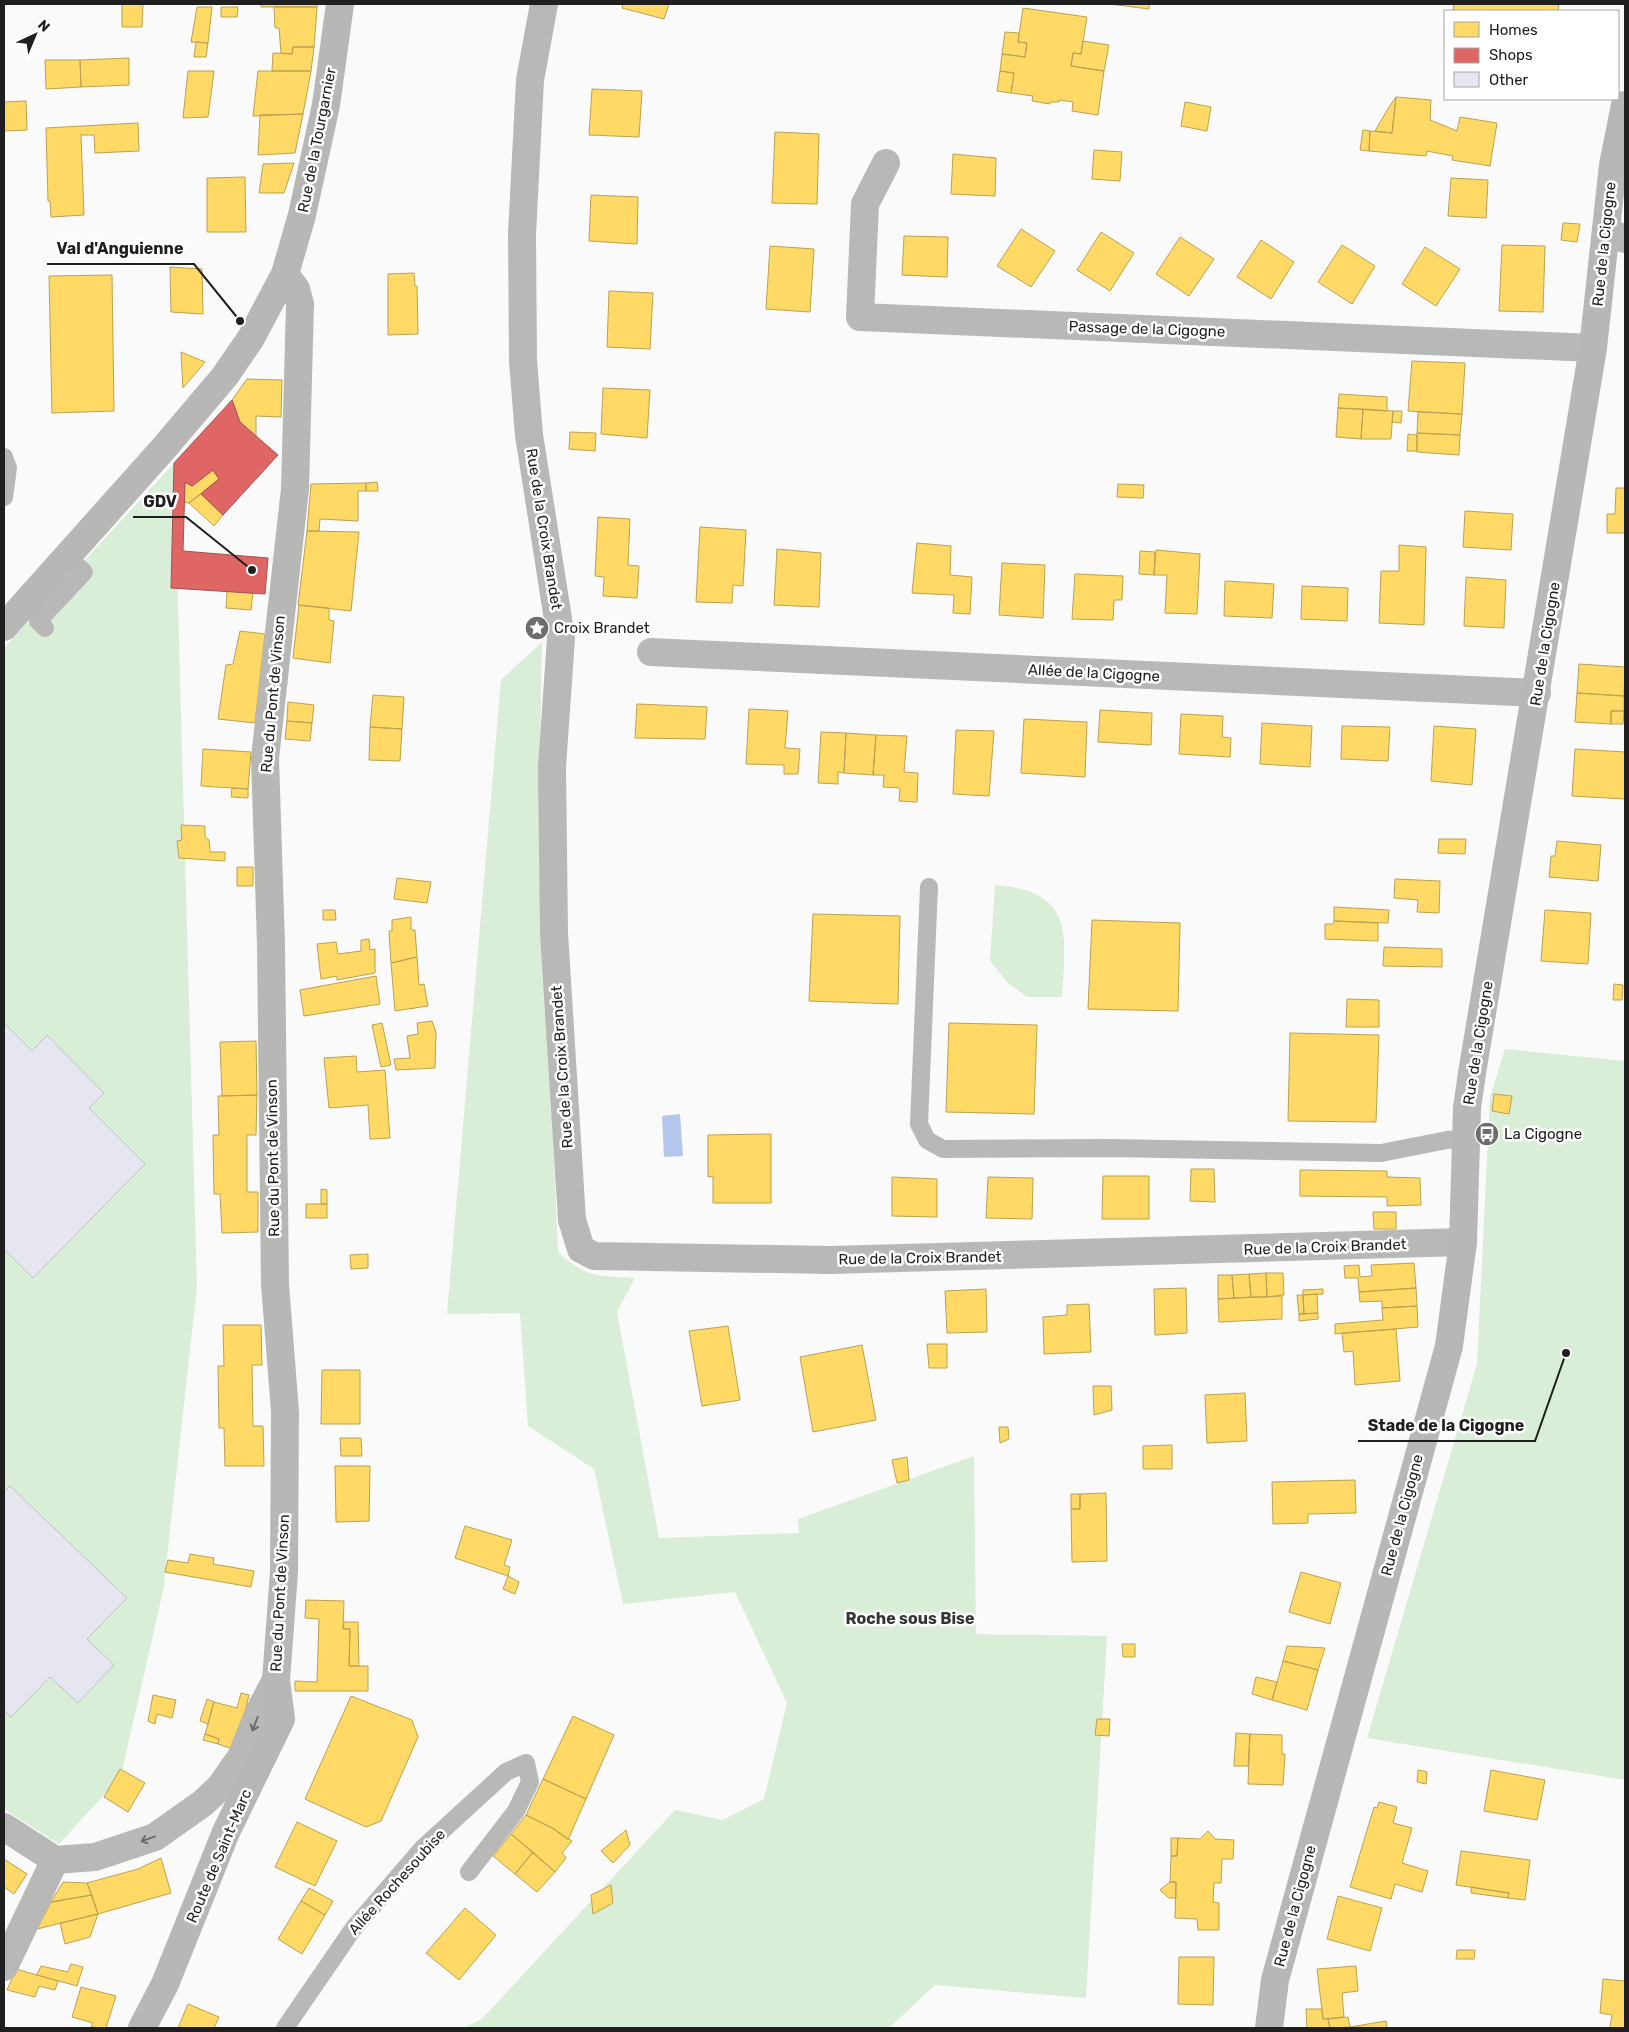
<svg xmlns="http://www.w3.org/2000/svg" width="1629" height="2032" font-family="Rubik,sans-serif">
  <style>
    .green { fill: #d9eed6 }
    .water { fill: #b4c6eb }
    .homes { fill: #ffd966; stroke: #bca151 }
    .shops { fill: #e06666; stroke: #a65151 }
    .building { fill: #e5e6ef; stroke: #c1c1c2 }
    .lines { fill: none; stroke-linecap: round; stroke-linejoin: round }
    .lane { stroke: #b8b8b7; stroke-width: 18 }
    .street { stroke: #b8b8b7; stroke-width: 28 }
    .secondary { stroke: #b7b7b6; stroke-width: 28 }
    .oneway { stroke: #6c6c6c }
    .labels { text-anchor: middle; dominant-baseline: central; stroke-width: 5; stroke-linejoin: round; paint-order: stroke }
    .street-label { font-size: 15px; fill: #1f1f20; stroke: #fff }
    .poi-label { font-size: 15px; fill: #1f1f20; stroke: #fff; text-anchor: start }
    .neighbourhood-label { font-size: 16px; font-weight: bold; fill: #343536; stroke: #fff }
    .leader { fill: none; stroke: #1f1f20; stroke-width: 2 }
    .callout-dot { fill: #1f1f20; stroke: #fff; stroke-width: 2 }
    .callout-label { font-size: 16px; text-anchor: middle; font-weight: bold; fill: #1f1f20; stroke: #fff; stroke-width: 5; stroke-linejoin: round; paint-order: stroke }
  </style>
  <rect width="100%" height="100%" fill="#fafafb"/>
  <!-- green -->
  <path class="green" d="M174,463L197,1286L164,1586L121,1776L59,1844L4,1809V648Z
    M542,642L539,820L558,1252C588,1279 597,1275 635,1278L617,1312L659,1538L799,1533L798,1519L974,1456L976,1634L1107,1636L1086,1998L935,1985L889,2028H464L482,2019L675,1810L723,1820L764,1799L787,1703L735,1592L623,1604L594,1469L528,1426L520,1313L447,1314L501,680Z
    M995,885C1074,891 1066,933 1062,997H1027L1009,984L990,961Z
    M1505,1049L1625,1061V1780L1367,1738L1477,1364L1490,1097Z"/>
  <!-- water -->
  <path class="water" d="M680,1114L683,1156L664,1157L662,1116Z"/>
  <!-- homes -->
  <path class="homes" d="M122,4H143L142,27H122Z
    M261,4H318L317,7H261Z
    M623,4H669L664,19L622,8Z
    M1109,4H1149V9Z
    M1454,4H1559L1558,11H1453Z
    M197,7H212L208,43L191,42Z
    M221,7H238L237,17H221Z
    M274,7H317L314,47H293L292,54L281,53L279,28H275Z
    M1023,8L1087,17L1081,54L1073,53L1071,66L1104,71L1098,115L1072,111L1073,102L1059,100V102H1050V104L1032,101L1033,96L1011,93L1014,73L1000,71L1002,54L1025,57L1027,43L1018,42Z
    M1005,32L1019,33L1018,42L1027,43L1025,57L1002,54Z
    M1083,41L1109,45L1104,71L1071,66L1073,53L1081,54Z
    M196,42L208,43L206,57H194Z
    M293,47H314L311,71H272L273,53L292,54Z
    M129,58V85L81,87L80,60Z
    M45,60H80L81,87L46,89Z
    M188,71H214L208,117L183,118Z
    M258,71H311L303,114L253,116Z
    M1000,71L1014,73L1011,93L997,91Z
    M592,89L642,91L639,137L589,135Z
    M1396,97L1392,133L1375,131L1389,107Z
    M1396,97L1431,100L1430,120L1457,131L1460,117L1497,123L1490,166L1452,160L1453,156L1427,151L1426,156L1369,151L1370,131L1392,133Z
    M26,101L27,130L4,131V102Z
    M1185,102L1211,107L1207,131L1181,126Z
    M303,114L295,153L258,155L260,115Z
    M138,123L139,151L95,153L94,135H81L84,215L51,217L50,201H48L46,128Z
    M1363,130L1370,131L1369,151L1360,150Z
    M775,132L819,134L817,204L772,203Z
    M1094,150L1122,152L1120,181L1092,179Z
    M953,154L996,158L995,196L951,194Z
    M294,163L284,193H259L263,164Z
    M245,177L246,232H207V178Z
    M1451,178L1488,180L1486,218L1448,216Z
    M591,195L638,197L637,244L589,241Z
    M1563,223L1580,224L1577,242L1561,240Z
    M1021,229L1055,251L1031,287L997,266Z
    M1101,232L1134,253L1110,291L1077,270Z
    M904,236L948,237L947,277L902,275Z
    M1180,237L1214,259L1189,296L1156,274Z
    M1261,240L1294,262L1271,299L1237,277Z
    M1342,245L1375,266L1352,304L1318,282Z
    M1502,245L1545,246L1543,312L1499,311Z
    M770,246L814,249L810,312L766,309Z
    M1425,247L1460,269L1436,306L1402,284Z
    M170,267L202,269L203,314L171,312Z
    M414,273L415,286H417L418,334L388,335V274Z
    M112,275L114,411L52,413L49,276Z
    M609,291L653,293L650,349L607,347Z
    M181,352L205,362L183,388Z
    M1412,361L1465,363L1462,414L1408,411Z
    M247,379L282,380L281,417L256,416V436L240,422L232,400Z
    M603,388L650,390L647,438L601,434Z
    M1339,394L1387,397V411L1338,408Z
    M1338,408L1363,409L1361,439L1336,437Z
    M1363,409L1393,411L1391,439H1361Z
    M1393,411H1402L1401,423L1392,422Z
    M1418,412L1462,414L1460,435L1417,433Z
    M570,432L596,433L595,451L569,449Z
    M1417,433L1460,435L1459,455L1417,452Z
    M1408,434L1417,435V451H1407Z
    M213,470L219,479L189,503L184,502L185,482L192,486Z
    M377,482L378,491H366V483Z
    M366,483V491H358V521L320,519L319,531H307L311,484Z
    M1118,484L1144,485L1143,498L1117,497Z
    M1616,488H1625V533H1607V514H1615Z
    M201,494L223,515L214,526L189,503Z
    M1465,511L1513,514L1511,550L1463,547Z
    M598,517L630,519L628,565L639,566L637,598L603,596L604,577L595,576Z
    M700,527L746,530L743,586L733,585L732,603L696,602Z
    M307,531L359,532L351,611L298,605Z
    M917,543L951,546L950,575L972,577L970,614L953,613L954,595L912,593Z
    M1399,545L1426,547L1424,625L1379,623L1381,571H1399Z
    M777,549L821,553L819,607L774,605Z
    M1156,550L1200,554L1197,614L1165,613L1167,575H1154Z
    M1140,551L1155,552L1154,575L1139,574Z
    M1002,563L1045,565L1043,618L999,615Z
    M1075,574L1123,576L1122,600H1114L1113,620L1072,619Z
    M1466,577L1506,580L1504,628L1464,626Z
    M1225,581L1274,584L1272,618L1224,616Z
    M1302,586L1348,588L1347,621L1301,619Z
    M227,591L253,593L251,610L226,608Z
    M299,605L329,608V620L334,621L330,663L293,658Z
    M240,631L265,634L255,723L218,719L226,665L233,664Z
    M1579,664L1625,667L1624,696L1577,693Z
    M1577,693L1624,696V711H1611V724L1575,722Z
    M373,695L404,697L402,729L370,727Z
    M288,702L314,705L312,723L287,721Z
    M637,704L707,707L705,739L635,738Z
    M749,709L788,711L785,748L800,749L798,774H784V765L746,764Z
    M1100,710L1152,713L1151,745L1098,742Z
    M1611,711H1624L1623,724H1611Z
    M1181,714L1223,716L1222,737L1231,738L1230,757L1179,754Z
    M1024,719L1087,722L1085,777L1021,773Z
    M287,721L312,723L310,741L285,739Z
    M1262,723L1312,726L1310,767L1260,764Z
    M1342,726L1390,727L1388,761L1341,759Z
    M1434,726L1476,729L1472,785L1431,781Z
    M370,727L402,729L400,761L369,760Z
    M956,730L994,731L989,796L953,794Z
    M821,732L846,733L844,773L838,772V784L818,783Z
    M846,733L876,735L873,775L844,773Z
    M876,735L907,736L904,772L918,773L917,802L899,801L900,788L883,787L884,775H873Z
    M203,749L251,752L248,789L201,786Z
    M1575,749L1625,752V799L1572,796Z
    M232,788L248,789V798L231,797Z
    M181,825L205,826V837L209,840L210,852H225V861L179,858L177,841L182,840Z
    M1439,839H1466L1465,854L1438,853Z
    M1557,841L1601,845L1598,881L1549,877L1551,856H1555Z
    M237,867H253V886H237Z
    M397,878L431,882L427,903L394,899Z
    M1395,879L1440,881L1439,913L1417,912L1418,900L1394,898Z
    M1334,907L1389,910L1388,923L1334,921Z
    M323,910H335L336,920H323Z
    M1545,910L1591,913L1588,964L1541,961Z
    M813,914L900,916L898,1004L809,1001Z
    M411,917V930H415L417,957L391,963L389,931H392V920Z
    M1092,920L1180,923L1178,1011L1088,1009Z
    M1334,921L1378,923V941L1325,939V924H1333Z
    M369,939L370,950L375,949V973L337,980V976L321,979L317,944L336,942L338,954L361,951V940Z
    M1384,947L1442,949V967L1383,966Z
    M417,957L419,985L424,984L428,1006L395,1011L391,963Z
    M376,976L380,1004L304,1016L300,990Z
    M1614,984L1623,985L1622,1000H1613Z
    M1347,999L1379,1000V1027H1346Z
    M432,1021L436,1032L435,1068L396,1070L394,1059L410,1058L407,1036L418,1034L417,1023Z
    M382,1023L391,1065L381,1067L372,1025Z
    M949,1023L1037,1025L1034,1114L946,1112Z
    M1290,1033L1379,1035L1376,1122L1288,1121Z
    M256,1041L257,1095L222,1096L220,1042Z
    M356,1056L357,1072L385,1070L390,1138L370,1139L368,1105L329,1108L324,1058Z
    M1494,1094L1512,1096L1509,1114L1492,1111Z
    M257,1095L256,1135H247V1192H258V1232L222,1233L220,1194H214L213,1135H219L218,1096Z
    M771,1134V1203H713V1176L708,1177V1135Z
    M1191,1169H1214L1215,1202L1190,1201Z
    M1300,1170L1387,1171V1177L1420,1178L1421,1205L1387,1206V1197L1300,1196Z
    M1103,1176H1149V1219H1102Z
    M892,1177L937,1179V1217L892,1216Z
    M988,1177L1033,1178L1032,1219L986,1218Z
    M321,1189L327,1190V1204H321Z
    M306,1204H327V1218H306Z
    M1373,1212H1396V1229H1374Z
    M368,1254V1268L351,1269L350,1255Z
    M1414,1263L1416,1288L1359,1292L1358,1278H1345L1344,1266L1359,1265L1360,1277L1372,1276L1371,1265Z
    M1266,1273H1283L1284,1295L1267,1297Z
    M1266,1273L1267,1297H1251L1249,1274Z
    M1249,1274L1251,1297L1234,1298L1232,1275Z
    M1218,1275H1232L1234,1298L1218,1299Z
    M1186,1288L1187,1333L1155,1335L1154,1289Z
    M1416,1288L1417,1306L1382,1308V1301L1360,1302L1359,1292Z
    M986,1289L987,1332L947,1333L945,1291Z
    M1323,1289V1294L1303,1295V1290Z
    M1317,1294L1318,1313L1304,1314L1303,1295Z
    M1297,1295H1303L1304,1314H1299Z
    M1282,1296V1319L1219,1322L1218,1299Z
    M1089,1304L1091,1352L1044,1354L1043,1317L1067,1315V1305Z
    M1417,1306L1418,1327L1335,1334V1324L1383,1320L1382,1308Z
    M1318,1313V1319L1299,1321V1314Z
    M223,1325H261L262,1365H252L253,1426H263L264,1466H225L224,1428H219L218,1366H224Z
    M728,1326L740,1400L702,1406L689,1331Z
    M1396,1329L1400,1381L1355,1385L1353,1351L1344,1352L1342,1333Z
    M927,1344H947V1368H929Z
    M862,1345L876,1420L813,1432L800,1357Z
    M322,1370H360V1424H321Z
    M1093,1386H1111L1112,1410L1094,1415Z
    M1245,1393L1247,1441L1207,1443L1205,1395Z
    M999,1427H1008L1009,1439L1000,1443Z
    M340,1438H361L362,1456H341Z
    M1172,1445V1469H1143V1446Z
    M907,1457L909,1480L897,1483L892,1460Z
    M335,1466H370L369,1521L336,1522Z
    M1355,1480L1356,1513L1308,1514V1523L1273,1524L1272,1482Z
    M1106,1493L1107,1561L1072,1562L1071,1509H1080V1494Z
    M1071,1494H1080V1509H1071Z
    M465,1526L512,1540L504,1565L510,1567L508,1576L455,1558Z
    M190,1554L214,1558L213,1564L254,1571L251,1587L165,1572L168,1560L188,1563Z
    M1301,1572L1341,1583L1330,1624L1289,1612Z
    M508,1576L519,1582L515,1594L503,1589Z
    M306,1600L344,1601L343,1629H350L349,1666H368V1691H295V1681L317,1682L319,1619L305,1618Z
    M344,1622H358L359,1666H349L350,1629H343Z
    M1122,1644H1135V1657H1123Z
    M1287,1646L1325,1648L1318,1670L1283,1661Z
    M1283,1661L1318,1670L1307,1710L1272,1700Z
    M1256,1677L1277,1682L1272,1700L1252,1694Z
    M241,1693L249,1695L236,1750L218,1744L219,1739L205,1734L214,1702L237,1708Z
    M153,1695L176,1700L172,1718L157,1714L155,1724L148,1721Z
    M351,1696L412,1720L418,1737L381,1821L366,1827L305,1799Z
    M207,1699L214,1702L208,1724L200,1721Z
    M573,1716L614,1735L586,1799L543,1779Z
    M1097,1719H1110L1109,1736L1095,1735Z
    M1236,1733L1250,1734L1248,1766H1234Z
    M205,1734L219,1739L218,1744L203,1740Z
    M1250,1734L1282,1735V1754H1285L1283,1785L1248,1784Z
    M120,1769L145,1783L128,1812L104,1797Z
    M1418,1770L1427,1772L1426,1784L1417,1782Z
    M1491,1770L1545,1780L1537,1820L1484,1811Z
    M543,1779L586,1799L568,1840L554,1829L526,1815Z
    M1379,1802L1397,1807L1393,1823L1412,1828L1402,1863L1428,1871L1422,1892L1395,1884L1391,1899L1350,1887L1374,1807L1377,1808Z
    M526,1815L554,1829L572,1841L562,1853L566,1858L555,1872L511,1834Z
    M297,1822L337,1841L315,1886L275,1867Z
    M626,1830L630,1845L613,1863L601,1851Z
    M1208,1831L1215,1839L1234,1840L1233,1859H1222L1221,1883H1214L1213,1902L1219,1903V1930H1198L1197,1919L1175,1918L1176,1882H1170L1171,1856H1177L1178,1838L1200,1839Z
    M511,1834L533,1852L515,1874L493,1856Z
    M1171,1838H1178L1177,1856H1171Z
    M1461,1851L1530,1860L1525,1900L1508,1898L1509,1893L1456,1885Z
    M533,1852L555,1872L537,1892L515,1874Z
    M161,1858L171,1893L98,1914L87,1883L138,1869Z
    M4,1859L27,1874L14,1894L4,1887Z
    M63,1882L87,1883L92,1895L51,1902Z
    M1170,1882H1176V1898H1169L1160,1890Z
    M611,1885L613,1903L593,1914L591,1895Z
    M1471,1887L1509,1893L1508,1898L1471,1893Z
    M309,1888L333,1901L325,1915L301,1901Z
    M92,1895L98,1914L37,1929L51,1902Z
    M1338,1896L1382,1908L1370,1951L1327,1939Z
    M301,1901L325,1915L302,1954L278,1939Z
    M465,1908L496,1935L459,1980L426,1953Z
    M98,1914L90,1937L65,1944L60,1923Z
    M1457,1950H1475L1474,1959H1456Z
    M1179,1957H1214L1213,2005L1178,2004Z
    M71,1964L83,1967L77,1986L37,1975L41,1966L68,1972Z
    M1356,1966L1358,1991L1342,1993L1344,2017L1323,2019L1317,1969Z
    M16,1969L58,1981L55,1990L39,1986L35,1997L7,1990Z
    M1603,1979L1625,1981V2028H1610L1612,2015L1600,2013Z
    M81,1987L116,1996L106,2028L91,2027L93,2023L72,2017Z
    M188,2004L219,2017L214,2028H178Z
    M1306,2009H1322L1323,2019H1328L1330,2028H1307Z
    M1348,2017L1350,2027L1330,2028L1328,2019Z
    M1386,2021L1387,2028L1350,2027Z"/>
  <!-- shops -->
  <path class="shops" d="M232,400L240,422L278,455L223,515L201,494L219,479L213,470L192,486L185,482L183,551L268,558L265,594L171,588L174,463Z"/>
  <!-- building -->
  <path class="building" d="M4,1023L32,1051L47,1035L104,1093L89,1108L145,1164L33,1278L4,1249Z
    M10,1486L127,1598L87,1639L114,1665L78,1703L50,1677L11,1717L4,1710V1492Z"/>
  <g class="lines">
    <!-- lane -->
    <path class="lane" d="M4,457L8,468L4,497
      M45,628L38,621L84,572L66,556
      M929,887L919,1124L927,1140L943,1149L1110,1148L1381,1153L1447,1140L1467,1139
      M285,2028L353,1929L423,1848L506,1772L526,1763L530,1782L516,1811L469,1872"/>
    <!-- street -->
    <path class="street" d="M544,4L530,80L522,234L523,361L529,435L561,638L552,767L554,933L572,1220L581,1249L594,1256L830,1260L1463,1242
      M886,163L865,204L860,317L1593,348
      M1606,231L1625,239
      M651,652L1537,693
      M4,1827L55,1860L95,1857L155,1837L203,1803L220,1787L241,1757L259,1712L276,1680
      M4,1967L55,1860"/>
    <!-- secondary -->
    <path class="secondary" d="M4,627L164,448L225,376L251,338L285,274L302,215L326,105L340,4
      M142,2028L165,1984L226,1832L281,1719L276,1680L284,1572L285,1412L275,1284L271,945L265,758L295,489L300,304L296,289L285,274
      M1269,2028L1275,1980L1449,1346L1463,1242L1467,1108L1472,1073L1593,348L1613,165L1625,105"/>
  </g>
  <!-- one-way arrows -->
  <defs><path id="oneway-shaft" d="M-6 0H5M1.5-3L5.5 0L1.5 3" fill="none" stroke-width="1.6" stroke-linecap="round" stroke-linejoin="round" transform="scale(1.25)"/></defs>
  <g class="oneway">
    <use href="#oneway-shaft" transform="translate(255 1724) rotate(111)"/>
    <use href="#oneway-shaft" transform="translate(148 1839) rotate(160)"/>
  </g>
  <!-- icons -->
  <defs>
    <g id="sight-disc" transform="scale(1.25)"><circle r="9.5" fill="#6c6c6d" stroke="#fff"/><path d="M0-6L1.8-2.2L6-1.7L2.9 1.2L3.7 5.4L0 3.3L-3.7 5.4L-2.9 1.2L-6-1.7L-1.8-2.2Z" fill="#fff"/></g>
    <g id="bus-disc" transform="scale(1.25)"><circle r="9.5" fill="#6c6c6d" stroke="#fff"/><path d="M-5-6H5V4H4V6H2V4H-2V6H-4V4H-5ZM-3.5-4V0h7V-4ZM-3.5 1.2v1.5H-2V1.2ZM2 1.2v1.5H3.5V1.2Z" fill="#fff"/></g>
  </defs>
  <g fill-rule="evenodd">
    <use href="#sight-disc" x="537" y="628"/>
    <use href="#bus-disc" x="1487" y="1134"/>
  </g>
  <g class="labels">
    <!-- street labels -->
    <g class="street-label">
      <text transform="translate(317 140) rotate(-79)">Rue de la Tourgarnier</text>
      <text transform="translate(1604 244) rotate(-84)">Rue de la Cigogne</text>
      <text transform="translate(1147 329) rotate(2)">Passage de la Cigogne</text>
      <text transform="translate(544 529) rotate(81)">Rue de la Croix Brandet</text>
      <text transform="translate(1545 644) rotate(-81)">Rue de la Cigogne</text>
      <text transform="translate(1094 673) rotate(3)">Allée de la Cigogne</text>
      <text transform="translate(273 694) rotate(-85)">Rue du Pont de Vinson</text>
      <text transform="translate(1478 1043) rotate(-81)">Rue de la Cigogne</text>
      <text transform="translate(562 1067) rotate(-94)">Rue de la Croix Brandet</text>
      <text transform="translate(273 1158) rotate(-91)">Rue du Pont de Vinson</text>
      <text transform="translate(1325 1247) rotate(-2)">Rue de la Croix Brandet</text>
      <text transform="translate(920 1258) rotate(-1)">Rue de la Croix Brandet</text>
      <text transform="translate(1402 1515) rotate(-75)">Rue de la Cigogne</text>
      <text transform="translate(280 1593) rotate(-87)">Rue du Pont de Vinson</text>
      <text transform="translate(219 1856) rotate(-67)">Route de Saint-Marc</text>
      <text transform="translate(397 1882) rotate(-48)">Allée Rochesoubise</text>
      <text transform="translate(1295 1906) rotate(-75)">Rue de la Cigogne</text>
    </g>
    <!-- poi labels -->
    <g class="poi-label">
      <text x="554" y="628">Croix Brandet</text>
      <text x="1504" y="1134">La Cigogne</text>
    </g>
    <!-- neighbourhood labels -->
    <g class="neighbourhood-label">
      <text x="910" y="1618">Roche sous Bise</text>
    </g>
  </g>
  <!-- callouts -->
  <path class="leader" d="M240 321L194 264H47M252 570L186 517H133M1566 1353L1535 1441H1358"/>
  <g class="callout-dot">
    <circle cx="240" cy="321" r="5"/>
    <circle cx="252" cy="570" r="5"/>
    <circle cx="1566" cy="1353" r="5"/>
  </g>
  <g class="callout-label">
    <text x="120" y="254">Val d'Anguienne</text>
    <text x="160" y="507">GDV</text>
    <text x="1446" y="1431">Stade de la Cigogne</text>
  </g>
  <!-- border -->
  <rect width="1629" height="2032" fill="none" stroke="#1f1f20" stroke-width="10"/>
  <!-- legend -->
  <rect x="1444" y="10" width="175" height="90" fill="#ffffff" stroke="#a5a5a6"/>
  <rect x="1454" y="22" width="25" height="15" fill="#ffd966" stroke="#a5a5a6"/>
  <text x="1489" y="35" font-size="15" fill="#1f1f20">Homes</text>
  <rect x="1454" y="48" width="25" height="15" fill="#e06666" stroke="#a5a5a6"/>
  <text x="1489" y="60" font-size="15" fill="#1f1f20">Shops</text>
  <rect x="1454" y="72" width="25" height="15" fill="#e5e6ef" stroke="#a5a5a6"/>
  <text x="1489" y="85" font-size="15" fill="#1f1f20">Other</text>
  <!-- north arrow -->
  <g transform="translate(35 35) rotate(44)" stroke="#ffffff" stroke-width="4" paint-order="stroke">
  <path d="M0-4L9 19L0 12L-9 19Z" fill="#1f1f20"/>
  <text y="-8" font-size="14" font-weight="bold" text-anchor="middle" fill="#1f1f20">N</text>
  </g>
</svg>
